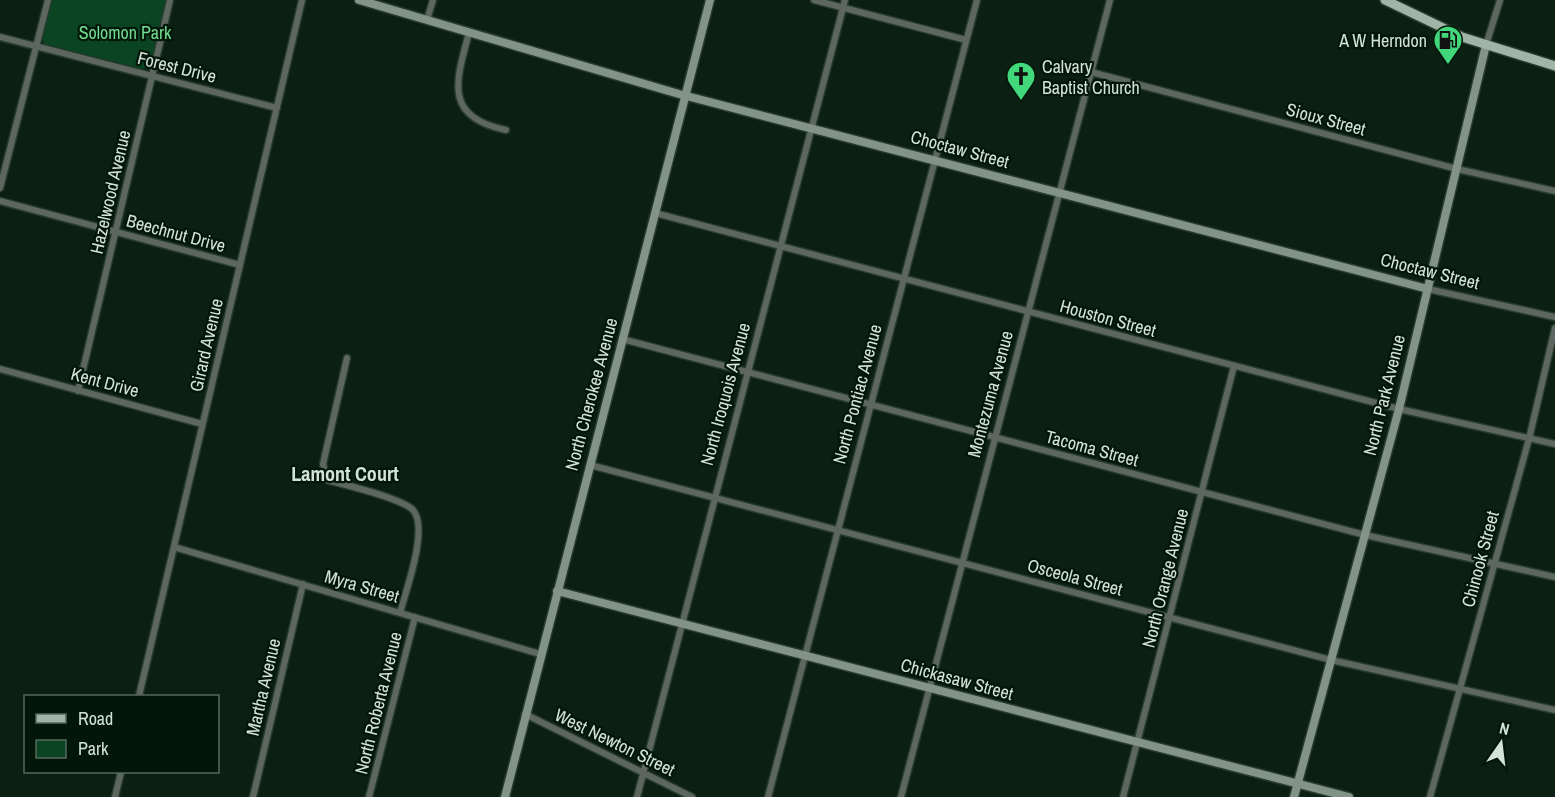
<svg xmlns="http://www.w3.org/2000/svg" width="1555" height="797" font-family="'Archivo Narrow',sans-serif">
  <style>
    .green { fill: #0b4422 }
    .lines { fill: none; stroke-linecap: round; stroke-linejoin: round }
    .street-casing { stroke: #273b2e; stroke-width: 9 }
    .secondary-casing { stroke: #273b2e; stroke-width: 11 }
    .primary-casing { stroke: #273b2e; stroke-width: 12 }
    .street { stroke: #5d675f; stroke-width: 6 }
    .secondary { stroke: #839386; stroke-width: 8 }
    .primary { stroke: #a0b5a5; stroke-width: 9 }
    .labels { text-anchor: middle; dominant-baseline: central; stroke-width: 4.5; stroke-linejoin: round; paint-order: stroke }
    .park-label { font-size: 18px; fill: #6fdc91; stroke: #031709 }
    .poi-label { font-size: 18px; fill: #d5e2d8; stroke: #031709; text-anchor: end }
    .street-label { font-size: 18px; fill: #d5e2d8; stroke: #031709 }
    .neighbourhood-label { font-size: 20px; font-weight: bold; fill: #d5e2d8; stroke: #031709 }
  </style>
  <rect width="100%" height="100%" fill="#0b2012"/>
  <!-- green -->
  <path class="green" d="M52,0H167L150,67L142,69L44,44L42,38Z"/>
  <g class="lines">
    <!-- street casing -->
    <g class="street-casing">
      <path id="street" d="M814,0L966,40
        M427,20L433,0
        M469,33C456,81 443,117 506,130
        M0,37L277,108
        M1486,45L1500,0
        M1091,72L1457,169L1555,191
        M0,188L48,0
        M0,201L240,265
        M655,213L1399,409L1555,444
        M1428,289L1555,317
        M622,339L1365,535L1555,577
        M347,358L323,464L327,480C345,485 402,498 413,510C429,528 406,590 400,613
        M0,369L202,424
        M78,391L170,0
        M590,465L1331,660L1555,710
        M174,547L540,654
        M139,696L302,0
        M525,714L692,797
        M115,797L121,772
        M253,797L303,584
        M369,797L415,617
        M637,797L845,0
        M768,797L977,0
        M901,797L1110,0
        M1123,797L1234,366
        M1430,797L1529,439L1555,328"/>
    </g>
    <!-- secondary casing -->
    <g class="secondary-casing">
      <path id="secondary" d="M359,0L679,94L1428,289
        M557,591L1349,797
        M505,797L710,0
        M1294,797L1399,409L1486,45"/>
    </g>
    <!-- primary casing -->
    <g class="primary-casing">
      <path id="primary" d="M1385,0L1462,37L1555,66"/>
    </g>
    <!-- street -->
    <use href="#street" class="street"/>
    <!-- secondary -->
    <use href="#secondary" class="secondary"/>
    <!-- primary -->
    <use href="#primary" class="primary"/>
  </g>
  <!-- icons -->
  <defs>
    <g id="fuel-pin" transform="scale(1.5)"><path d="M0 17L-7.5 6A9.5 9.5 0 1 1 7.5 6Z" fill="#42d77b" stroke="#031709"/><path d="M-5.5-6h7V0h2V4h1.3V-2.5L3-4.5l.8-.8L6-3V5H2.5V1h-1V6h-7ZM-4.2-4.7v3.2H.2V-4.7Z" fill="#111"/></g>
    <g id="church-pin" transform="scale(1.5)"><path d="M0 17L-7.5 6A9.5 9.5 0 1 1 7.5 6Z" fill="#42d77b" stroke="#031709"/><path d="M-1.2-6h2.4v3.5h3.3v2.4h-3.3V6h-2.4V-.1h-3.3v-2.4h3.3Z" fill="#111"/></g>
  </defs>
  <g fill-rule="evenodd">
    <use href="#fuel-pin" x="1448" y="40"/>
    <use href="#church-pin" x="1021" y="76"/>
  </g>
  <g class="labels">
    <!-- park labels -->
    <g class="park-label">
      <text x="125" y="32">Solomon Park</text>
    </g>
    <!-- poi labels -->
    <g class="poi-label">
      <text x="1427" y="40">A W Herndon</text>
      <text x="1042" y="66" text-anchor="start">Calvary<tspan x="1042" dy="21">Baptist Church</tspan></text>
    </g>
    <!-- street labels -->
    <g class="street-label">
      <text transform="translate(177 67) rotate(14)">Forest Drive</text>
      <text transform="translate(1326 119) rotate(15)">Sioux Street</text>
      <text transform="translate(960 149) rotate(15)">Choctaw Street</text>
      <text transform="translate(110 192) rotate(-77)">Hazelwood Avenue</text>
      <text transform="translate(176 233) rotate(15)">Beechnut Drive</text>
      <text transform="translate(1430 271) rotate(14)">Choctaw Street</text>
      <text transform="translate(1108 318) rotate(15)">Houston Street</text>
      <text transform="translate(206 345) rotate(-77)">Girard Avenue</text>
      <text transform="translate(105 382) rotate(15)">Kent Drive</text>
      <text transform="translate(591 394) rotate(-75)">North Cherokee Avenue</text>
      <text transform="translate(725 394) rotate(-75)">North Iroquois Avenue</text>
      <text transform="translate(857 394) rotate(-75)">North Pontiac Avenue</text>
      <text transform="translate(990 394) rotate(-75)">Montezuma Avenue</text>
      <text transform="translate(1384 395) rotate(-76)">North Park Avenue</text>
      <text transform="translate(1092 448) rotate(15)">Tacoma Street</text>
      <text transform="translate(1480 559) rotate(-75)">Chinook Street</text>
      <text transform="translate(1075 577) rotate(15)">Osceola Street</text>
      <text transform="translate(1165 578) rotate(-76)">North Orange Avenue</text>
      <text transform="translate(362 586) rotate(16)">Myra Street</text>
      <text transform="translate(957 679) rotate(15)">Chickasaw Street</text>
      <text transform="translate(263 687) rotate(-77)">Martha Avenue</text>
      <text transform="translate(378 703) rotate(-76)">North Roberta Avenue</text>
      <text transform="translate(615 742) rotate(26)">West Newton Street</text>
    </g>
    <!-- neighbourhood labels -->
    <g class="neighbourhood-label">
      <text x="345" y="473">Lamont Court</text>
    </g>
  </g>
  <!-- legend -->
  <rect x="24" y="695" width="195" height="78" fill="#031709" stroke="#57685c" stroke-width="1.5"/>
  <rect x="36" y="714" width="30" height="9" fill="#a0b5a5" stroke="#57685c" stroke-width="1.5"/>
  <text x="78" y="725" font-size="18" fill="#d5e2d8">Road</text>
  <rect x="36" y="740" width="30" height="18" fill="#0b4422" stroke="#57685c" stroke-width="1.5"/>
  <text x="78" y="755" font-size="18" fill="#d5e2d8">Park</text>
  <!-- north arrow -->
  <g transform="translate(1501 743) rotate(14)" stroke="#031709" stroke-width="4.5" paint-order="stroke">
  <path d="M0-4.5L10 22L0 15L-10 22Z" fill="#d5e2d8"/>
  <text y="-9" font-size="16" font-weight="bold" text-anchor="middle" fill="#d5e2d8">N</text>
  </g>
</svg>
